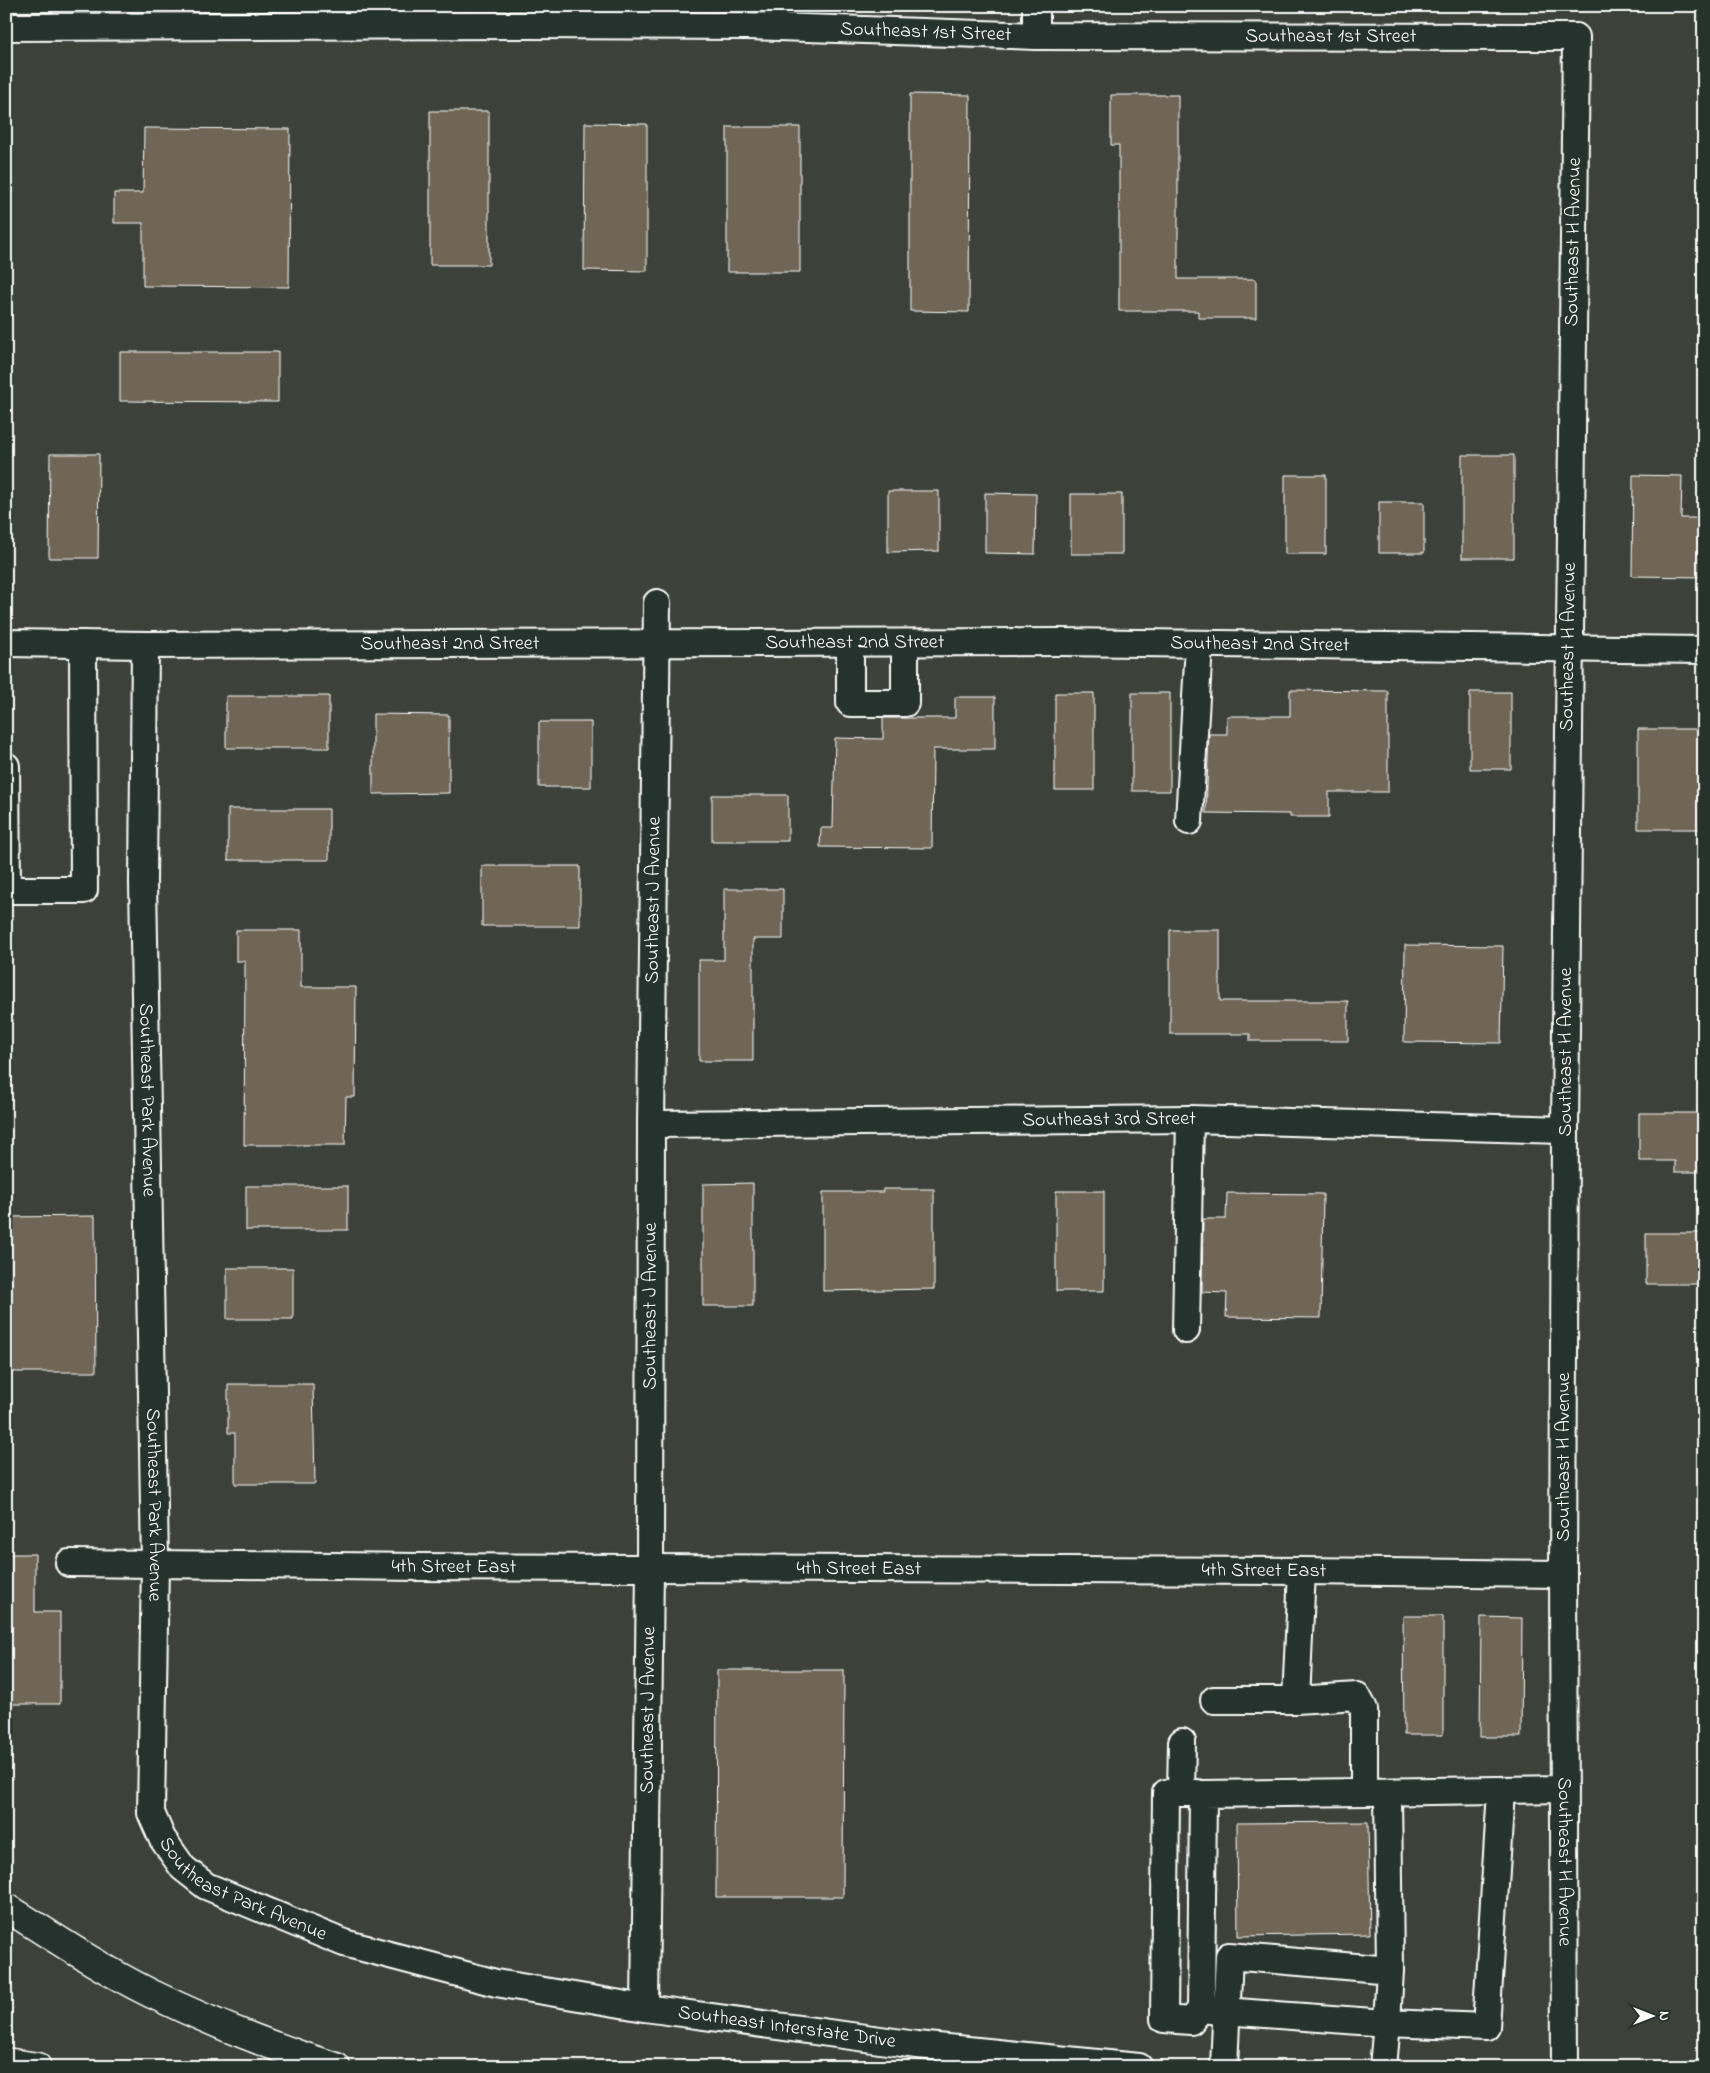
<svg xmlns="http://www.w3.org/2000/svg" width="1710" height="2073" font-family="'Indie Flower',sans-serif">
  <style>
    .building { fill: #6f6657; stroke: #fff }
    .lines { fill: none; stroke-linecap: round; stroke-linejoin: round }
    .minor-casing { stroke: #fff; stroke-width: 30 }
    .highway-casing { stroke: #fff; stroke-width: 31 }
    .minor { stroke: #26332d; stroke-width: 26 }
    .highway { stroke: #26332d; stroke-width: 28 }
    .labels { text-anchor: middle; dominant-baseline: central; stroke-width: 4.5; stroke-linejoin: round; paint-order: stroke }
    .street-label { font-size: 20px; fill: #fff; stroke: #26332d }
  </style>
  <rect width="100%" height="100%" fill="#3c423a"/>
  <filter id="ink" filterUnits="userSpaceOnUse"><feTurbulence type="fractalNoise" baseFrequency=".02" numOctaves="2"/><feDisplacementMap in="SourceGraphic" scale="10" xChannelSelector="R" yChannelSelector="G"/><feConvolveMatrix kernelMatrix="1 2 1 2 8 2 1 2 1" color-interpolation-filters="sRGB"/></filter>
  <g filter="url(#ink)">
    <!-- building -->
    <path class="building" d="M910,94L970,95L969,312L910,311Z
      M1111,95H1178V279H1256V318H1198V311H1119V145H1111Z
      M430,111H489V265H430Z
      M585,123L647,124V271L584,270Z
      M727,127H800V272H727Z
      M144,128L290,129L289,287L143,286V223H114V193H143Z
      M120,352H278V402L120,401Z
      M50,454H99L98,558H49Z
      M1462,455H1514V558H1462Z
      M1285,475H1326V554H1285Z
      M1633,475L1682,476L1681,518H1704V577L1632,576Z
      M888,491H939V551L888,552Z
      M985,493L1036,494L1035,554L985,553Z
      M1071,494H1122V554H1071Z
      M1379,502H1424V553H1379Z
      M1290,690L1388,691V792H1329V817H1290V814L1206,813L1209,734H1227V716H1290Z
      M1470,692H1511V769H1470Z
      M1055,693H1094V790H1055Z
      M1132,693H1170V791H1132Z
      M226,696H329V748H226Z
      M955,697H995V749H933L932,848L820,847L821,828H833L835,738L883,739V718H955Z
      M373,714L449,715V793L373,794Z
      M539,722H591V787H539Z
      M1638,729H1704V829H1638Z
      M712,795H788V841H712Z
      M228,809H329V860H228Z
      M482,866H580V926H482Z
      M724,889H783V939H753V1061H699V960H724Z
      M236,930H301V987H356L355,1097H346L345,1145H244L245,961H236Z
      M1170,930H1220V1001H1348V1041H1250V1034H1170Z
      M1405,945L1503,946L1501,1043L1404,1042Z
      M1639,1113H1704V1172H1675V1161H1639Z
      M753,1183V1306H703V1184Z
      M246,1186H348V1230H246Z
      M883,1189H934V1289L823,1291V1192H883Z
      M1056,1191H1104V1291H1056Z
      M1227,1193L1323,1194L1321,1318L1226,1317L1227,1293L1202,1292L1203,1219H1226Z
      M95,1216L96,1372H6V1217Z
      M1646,1233H1704V1284H1646Z
      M227,1268H293V1319H227Z
      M228,1384H313L315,1484H235V1433H228Z
      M6,1554H35V1612H60V1704H6Z
      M1403,1616H1443V1735H1404Z
      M1481,1617L1522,1618L1521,1737H1480Z
      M717,1670H844L843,1897H716Z
      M1368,1822L1370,1934L1238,1936L1237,1823Z"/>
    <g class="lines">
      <!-- minor casing -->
      <g class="minor-casing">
        <g id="minor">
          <path id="s1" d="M6,27L528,25L748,26L1036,36L1576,37L1565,1130L1563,1574L1565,2067"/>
          <path d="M1036,36V6"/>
          <path id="s2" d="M6,643L145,645L1060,642L1704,650"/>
          <path d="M850,643V703H905V643"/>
          <path id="s3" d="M145,645L143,883L155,1563L151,1813L162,1838L183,1868L206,1886L344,1943L496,1983L645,2008L917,2045L1139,2067"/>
          <path d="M6,766L7,890H84L83,644"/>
          <path d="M1189,821L1199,644"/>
          <path id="s4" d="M651,1124L1190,1119L1565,1130"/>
          <path d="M1186,1330L1190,1119"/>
          <path id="s5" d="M69,1563L418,1567L1302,1571L1563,1574"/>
          <path d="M1214,1700H1296L1302,1571"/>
          <path d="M1296,1700L1357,1696L1364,1709V1792L1564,1789"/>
          <path d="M1182,1742L1181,1793H1197"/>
          <path d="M1181,1793H1166L1164,2019L1191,2021L1201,2009L1203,1794L1364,1792"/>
          <path d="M1388,1793L1390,1970"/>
          <path id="s6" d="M645,2008L650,1567L651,1124L657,603"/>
          <path d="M1210,2010L1387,2023L1383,2067"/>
          <path d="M1224,2067L1229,1956L1390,1970L1387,2023L1486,2027L1501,1791"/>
        </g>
      </g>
      <!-- highway casing -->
      <g class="highway-casing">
        <path id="highway" d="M6,1907C53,1937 100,1968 150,1993C210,2022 272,2047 336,2067
          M6,2062L37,2067"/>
      </g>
      <!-- minor -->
      <use href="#minor" class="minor"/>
      <!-- highway -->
      <use href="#highway" class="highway"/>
    </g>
  </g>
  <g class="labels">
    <!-- street labels -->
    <g class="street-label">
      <text stroke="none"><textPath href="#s1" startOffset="920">Southeast 1st Street</textPath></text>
      <text stroke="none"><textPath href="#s1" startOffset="1325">Southeast 1st Street</textPath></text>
      <text transform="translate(1574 242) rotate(-89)">Southeast H Avenue</text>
      <text stroke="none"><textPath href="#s2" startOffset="849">Southeast 2nd Street</textPath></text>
      <text stroke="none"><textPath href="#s2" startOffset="1254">Southeast 2nd Street</textPath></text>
      <text stroke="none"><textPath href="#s2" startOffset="444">Southeast 2nd Street</textPath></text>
      <text transform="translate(1569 647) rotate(-89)">Southeast H Avenue</text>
      <text stroke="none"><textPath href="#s6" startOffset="1108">Southeast J Avenue</textPath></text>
      <text transform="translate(1566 1052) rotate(-90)">Southeast H Avenue</text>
      <text stroke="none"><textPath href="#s3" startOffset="455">Southeast Park Avenue</textPath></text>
      <text stroke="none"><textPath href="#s4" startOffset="458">Southeast 3rd Street</textPath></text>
      <text stroke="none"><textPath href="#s6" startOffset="702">Southeast J Avenue</textPath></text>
      <text transform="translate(1564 1457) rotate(-90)">Southeast H Avenue</text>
      <text stroke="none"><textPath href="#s3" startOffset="860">Southeast Park Avenue</textPath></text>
      <text stroke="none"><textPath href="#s5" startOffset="385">4th Street East</textPath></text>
      <text stroke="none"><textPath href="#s5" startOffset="790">4th Street East</textPath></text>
      <text stroke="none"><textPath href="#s5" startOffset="1195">4th Street East</textPath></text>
      <text stroke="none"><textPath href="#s6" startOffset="298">Southeast J Avenue</textPath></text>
      <text stroke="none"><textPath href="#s1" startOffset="3395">Southeast H Avenue</textPath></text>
      <text stroke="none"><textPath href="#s3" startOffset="1294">Southeast Park Avenue</textPath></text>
      <text stroke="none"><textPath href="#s3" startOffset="1862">Southeast Interstate Drive</textPath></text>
    </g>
  </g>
  <!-- margin -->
  <rect width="1710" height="2073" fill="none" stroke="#26332d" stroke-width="25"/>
  <rect x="12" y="12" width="1685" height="2048" fill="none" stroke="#fff" stroke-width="2" filter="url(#ink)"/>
  <!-- north arrow -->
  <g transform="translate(1652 2016) rotate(90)" stroke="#26332d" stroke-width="4" paint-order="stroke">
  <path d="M0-4L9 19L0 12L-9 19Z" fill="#ffffff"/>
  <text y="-8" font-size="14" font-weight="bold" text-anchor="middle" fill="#ffffff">N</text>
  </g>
</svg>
